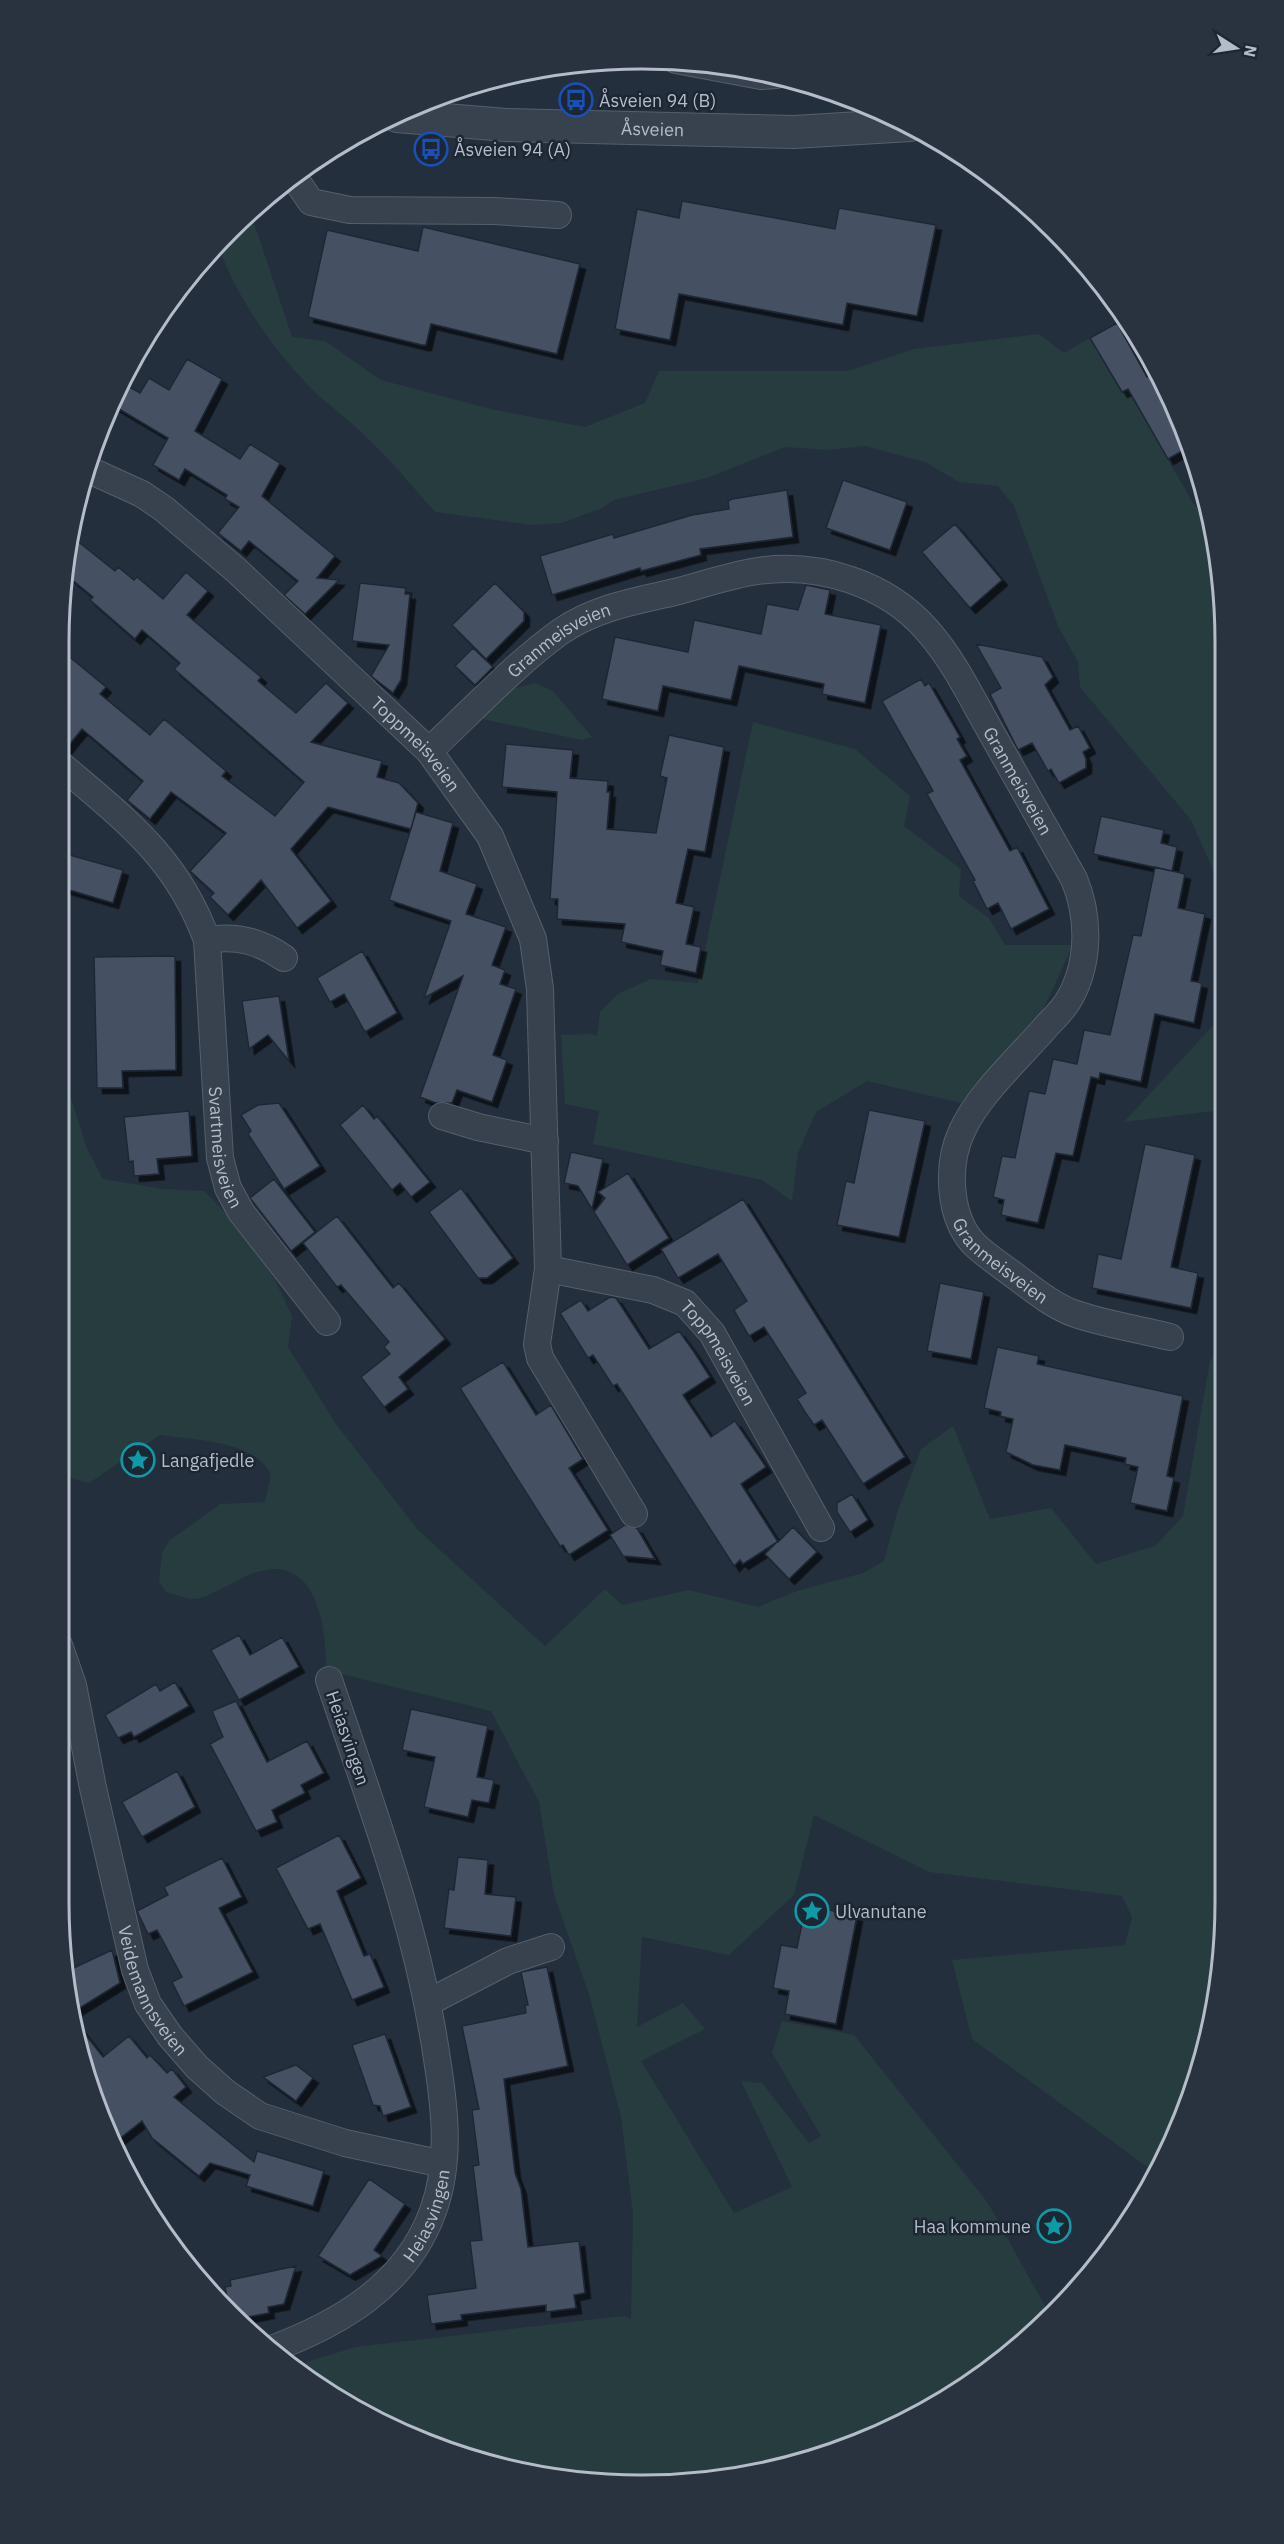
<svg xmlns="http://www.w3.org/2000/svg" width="1284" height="2544" font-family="'IBM Plex Sans',sans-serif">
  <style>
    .green { fill: #263c3f }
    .building { fill: #455162; stroke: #1f2835; stroke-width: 1.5; filter: url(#shadow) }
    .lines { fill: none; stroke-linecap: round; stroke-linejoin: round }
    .minor-casing { stroke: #565f6c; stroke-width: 28 }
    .tertiary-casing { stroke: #565f6c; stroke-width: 34 }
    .minor { stroke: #38414e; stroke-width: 26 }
    .tertiary { stroke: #38414e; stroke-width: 32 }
    .labels { text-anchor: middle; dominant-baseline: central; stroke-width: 5; stroke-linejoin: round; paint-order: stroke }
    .poi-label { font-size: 18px; fill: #b4bcc9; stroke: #1d2633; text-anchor: start }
    .street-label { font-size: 18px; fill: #b4bcc9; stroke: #1d2633 }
    .rim { fill: none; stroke: #b4bcc9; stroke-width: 3 }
  </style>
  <defs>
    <filter id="shadow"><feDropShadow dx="5.5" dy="5.5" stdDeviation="0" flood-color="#0009"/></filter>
  </defs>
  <rect width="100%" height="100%" fill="#242f3e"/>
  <!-- green -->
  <path class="green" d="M250,211L292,337L325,341L381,380L495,410L585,427L645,403L659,371H848L914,349L1039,334L1064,353L1090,338L1122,393L1128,391L1193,503L1202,513H1206L1221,566V888L1191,820L1080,687L1078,662L1058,626L1014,506L998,486L959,482L925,462L865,446L828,450L785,447L707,478L614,500L600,509L561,523L532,525L435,512C412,486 390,459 364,435C350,421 334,409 319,396C277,355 238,301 218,246Z
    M535,683L553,691L592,737L582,740L482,719L512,689Z
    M753,722L855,749L910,796L904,826L961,869L959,896L989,918L1005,945H1073L1042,1012L961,1103L867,1081L816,1112L798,1153L792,1201L762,1180L593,1144L599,1111L565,1104L561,1035L591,1034L597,1036L600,1012L618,994L651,979L698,983Z
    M1222,996V1110L1124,1122L1220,1018Z
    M59,1059L86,1146L103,1179L163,1189L204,1191L236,1223L275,1280L292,1316L288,1347L336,1424L418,1530L545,1646L605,1589L622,1605L689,1590L758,1607L797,1591L863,1573L884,1561L897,1513L921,1449L953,1426L990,1519L1051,1508L1096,1564L1155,1546L1183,1516L1210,1361L1223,1348L1224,1940L1206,2053L1165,2160L1157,2174L972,2039L952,1960L1125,1945L1132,1917L1122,1896L929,1872L814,1815L794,1895L729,1955L642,1937L637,2027L683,2003L705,2029L641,2061L734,2213L792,2187L741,2081L762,2083L809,2143L821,2136L772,2053L782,2021L854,2035L988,2203L1051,2317L966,2387L900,2425L793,2466L718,2481L604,2484L528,2474L418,2441L318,2387L291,2367L355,2347L624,2316L631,2319L633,2214L621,2117L589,1994L554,1895L539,1802L491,1711L326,1670C327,1622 314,1547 249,1575C236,1580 205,1600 193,1599C185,1599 175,1594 166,1592L159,1581L162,1552L170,1540L220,1504L265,1502L271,1474C251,1439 196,1441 160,1435L89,1483L59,1475Z"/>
  <!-- building -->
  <path class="building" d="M682,201L835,229L839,208L936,225L917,316L847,303L843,325L679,294L670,340L615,329L637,209L679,218Z
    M423,227L580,264L557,354L431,324L426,345H422L308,317L327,230L418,251Z
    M1117,323L1147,377L1155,373L1182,422L1189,447L1168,459L1128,389L1122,392L1090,338Z
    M187,359L222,379L195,431L240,459L250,444L280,463L262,496L335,556L317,578L339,580L305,614L284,595L298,581L249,541L241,551L218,533L239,507L225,499L227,495L185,469L179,480L153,465L168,438L114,406L126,385L140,393L149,378L169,390Z
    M843,480L907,502L890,550L826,528Z
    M787,490L793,537L700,549L701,555L641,571L640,568L552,595L540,556L613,534L614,538L692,515L729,509L728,501L732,499Z
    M955,524L1002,580L970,608L922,552Z
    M71,536L115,571L118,567L134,580L137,577L163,599L186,572L208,591L187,615L261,677L258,681L296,713L326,683L348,703L311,742L382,761L377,777L399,783L418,803L411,829L328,807L291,849L331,901L297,928L261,880L228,915L210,897L214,893L190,871L226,833L171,792L150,819L127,800L143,781L82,729L65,750L60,749V649L106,687L100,694L150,735L164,719L226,771L222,776L275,816L304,782L174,669L180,663L142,630L135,639L90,600L93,597L65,574Z
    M360,583L406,588L405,594H410L401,680L393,693L371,676L389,645L352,641Z
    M495,583L524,612V621L486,659L452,625Z
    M806,585L830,590L825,614L881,625L865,703L822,694L824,684L739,666L731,700L663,686L658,711L602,699L615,637L688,652L694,620L761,634L767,604L798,610Z
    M976,644L1042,657L1053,677L1045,685L1070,730L1078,726L1090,748L1083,752L1086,759V768L1059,783L1051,769L1048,771L1032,743L1018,750L990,694L1001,688Z
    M473,648L493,667L475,685L455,666Z
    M921,679L925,686L929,683L960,737L957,739L967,756L960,760L1010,851L1017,847L1049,909L1011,929L998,903L987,909L973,881L975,880L927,794L933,791L882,701Z
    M669,735L724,747L705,852L688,849L676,903L694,907L686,944L701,947L696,973L660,965L663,951L621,942L625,924L557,919L558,899H550L557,792L502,787L506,744L573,750L570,778L608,781L607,792H610L607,829L656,833L667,778L660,776Z
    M416,812L453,823L440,871L477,884L466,914L506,927L492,965L505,970L500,984L516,989L493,1055L507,1060L492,1102L457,1090L452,1103H436L420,1097L463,976L424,998L451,921L389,900Z
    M1101,816L1164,830L1161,843L1177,847L1172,871L1093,854Z
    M59,852L123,870L113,903L59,887Z
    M1155,867L1185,874L1178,908L1205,914L1191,981L1202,983L1194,1023L1155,1014L1141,1082L1100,1073L1099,1079L1091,1077L1073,1156L1056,1153L1038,1223L1001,1215L1004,1200L993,1197L1002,1156L1015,1158L1029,1091L1045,1094L1053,1059L1077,1064L1084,1030L1110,1035L1133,935L1141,936Z
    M362,951L397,1013L365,1032L344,994L330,1002L317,978Z
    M175,956L176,1070L122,1071L123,1088H97L94,957Z
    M279,996L289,1061L268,1035L249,1049L242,1001Z
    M279,1103L320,1166L284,1189L248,1134L251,1131L241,1115L258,1105Z
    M363,1105L374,1119L377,1116L430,1182L411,1197L400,1183L392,1190L340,1125Z
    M869,1110L925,1121L899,1237L837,1225L846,1181L854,1183Z
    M189,1111L192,1156L157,1159L159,1174L134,1176L133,1161L129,1162L124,1117Z
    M1145,1144L1195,1155L1171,1267L1198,1273L1191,1308L1092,1288L1098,1254L1121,1259Z
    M571,1152L603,1159L592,1209L578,1186L564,1183Z
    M628,1173L669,1238L627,1265L594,1212L605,1198L598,1192Z
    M274,1179L315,1232L291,1251L250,1198Z
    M461,1188L513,1258L487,1278H478L429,1212Z
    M743,1199L905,1457L863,1484L822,1420L814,1425L805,1412L797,1399L806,1393L764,1327L749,1336L734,1310L747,1301L718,1254L678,1278L661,1249Z
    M337,1216L393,1288L399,1283L445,1339L399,1377L408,1389L384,1407L361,1377L390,1354L384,1347L389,1342L341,1285L337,1287L303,1243Z
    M940,1283L984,1292L971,1359L927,1351Z
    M610,1297L616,1298L649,1349L679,1331L694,1352L710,1377L683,1395L711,1437L735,1421L766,1467L741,1484L778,1542L793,1527L817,1552L789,1579L765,1554L777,1542L743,1564L740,1560L734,1566L617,1384L613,1386L593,1355L588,1358L560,1313L581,1300L588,1311Z
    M997,1347L1039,1356L1037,1364L1183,1396L1167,1476L1174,1478L1167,1511L1130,1503L1138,1467L1125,1464L1126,1458L1065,1445L1060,1470L1033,1465L1006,1452L1013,1419L1000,1416L1001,1412L984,1408Z
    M503,1362L536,1415L551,1405L583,1459L569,1468L608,1530L569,1555L563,1545L560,1546L460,1388Z
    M852,1494L868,1520L850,1532L837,1512V1503Z
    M625,1525L637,1528L655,1559L623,1556L610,1535Z
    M239,1635L250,1655L282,1637L299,1667L239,1700L211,1650Z
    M175,1682L189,1706L134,1737L131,1732L118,1738L105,1715L156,1684L160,1691Z
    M236,1701L267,1762L307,1741L324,1773L301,1785L305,1793L272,1810L277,1822L256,1831L210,1744L223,1737L212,1711Z
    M411,1709L488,1726L477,1777L494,1780L489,1803L472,1800L468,1817L424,1807L435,1757L402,1750Z
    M177,1771L195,1807L142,1837L122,1802Z
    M339,1835L361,1878L337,1891L364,1956L370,1954L384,1987L352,2000L320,1924L308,1929L276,1868Z
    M458,1857L488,1860L485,1894L516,1897L511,1936L444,1928L449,1889L454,1890Z
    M222,1858L242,1897L219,1908L253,1972L184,2006L172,1982L182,1977L157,1930L148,1934L137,1911L168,1895L164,1887Z
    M806,1905L857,1916L836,2024L785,2014L789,1991L773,1988L781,1945L797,1948Z
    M112,1950L120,1983L70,2014L65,1972Z
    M547,1967L568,2066L504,2079L515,2173L521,2189L528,2247L579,2241L585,2293L574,2295L576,2308L546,2312V2305L461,2315L462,2320L431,2324L427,2295L476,2288L470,2241L482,2240L473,2166L479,2165L472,2110L479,2109L462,2026L526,2013L525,2005H528L521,1972Z
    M70,2015L103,2057L129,2036L147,2058L150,2055L167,2073L172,2069L186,2087L174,2097L254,2162L257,2151L324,2171L313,2206L246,2186L250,2175L210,2163L199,2176L152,2138L142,2121L114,2143L90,2090Z
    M385,2034L411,2107L383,2116L380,2106L373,2105L352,2045Z
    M296,2065L313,2078L296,2101L263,2077Z
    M369,2179L405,2204L374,2250L382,2256L350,2275L318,2256Z
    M296,2266L284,2304L268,2307L269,2313L237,2319L230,2312L225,2287L231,2286L230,2280Z"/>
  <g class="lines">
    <!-- minor casing -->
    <g class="minor-casing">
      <g id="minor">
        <path d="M676,60L761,76L776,75"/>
        <path d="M294,177L311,202L350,210L494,211L558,215"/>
        <path id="s1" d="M87,469L142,494L164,509L236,570L429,751L490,836L533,939L540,989L548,1269L537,1344L540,1358L634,1514"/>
        <path id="s2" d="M429,751C472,711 513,666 560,632C594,608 635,601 675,592C702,585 730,575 758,571C818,562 886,583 927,630C952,658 969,693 987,725C1016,777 1045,828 1074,879C1090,917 1090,965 1068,1001C1062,1011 1052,1020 1044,1029C1018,1059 978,1095 962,1131C946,1165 948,1219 976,1246C989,1258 1005,1268 1019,1279C1035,1291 1054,1306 1073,1313C1104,1324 1138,1329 1170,1337"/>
        <path id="s3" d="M60,764C125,820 176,856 207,940L220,1158L228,1188L241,1212L327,1322"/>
        <path d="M207,940C236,935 260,941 284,958"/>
        <path d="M442,1116L478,1127L545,1141"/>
        <path id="s4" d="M548,1269L653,1290L685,1303L712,1333L821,1528"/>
        <path id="s5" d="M59,1645L73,1685L93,1788L135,1970L148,2004L170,2036L197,2067L225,2092L260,2116L345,2143L443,2164"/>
        <path d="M429,2002L508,1961L551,1947"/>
        <path id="s6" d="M269,2350C339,2324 406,2286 433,2211C451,2162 445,2109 437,2059C418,1928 371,1805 329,1680"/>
      </g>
    </g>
    <!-- tertiary casing -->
    <g class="tertiary-casing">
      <g id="tertiary">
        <path id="s7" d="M397,116L506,125L794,132L910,125"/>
      </g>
    </g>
    <!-- minor -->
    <use href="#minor" class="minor"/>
    <!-- tertiary -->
    <use href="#tertiary" class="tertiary"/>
  </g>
  <!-- icons -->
  <defs>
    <g id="bus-ring" transform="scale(1.725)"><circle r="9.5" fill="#1d2633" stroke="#1a4fb4" stroke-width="1.5"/><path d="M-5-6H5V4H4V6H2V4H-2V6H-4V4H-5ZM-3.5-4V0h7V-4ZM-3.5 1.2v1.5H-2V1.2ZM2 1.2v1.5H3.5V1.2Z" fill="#1a4fb4"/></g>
    <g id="sight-ring" transform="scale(1.725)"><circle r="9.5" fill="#1d2633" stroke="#0f9aa8" stroke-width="1.5"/><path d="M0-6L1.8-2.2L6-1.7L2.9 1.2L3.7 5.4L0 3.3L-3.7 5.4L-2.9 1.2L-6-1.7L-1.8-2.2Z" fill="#0f9aa8"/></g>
  </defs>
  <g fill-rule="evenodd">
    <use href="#bus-ring" x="576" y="100"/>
    <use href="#bus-ring" x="431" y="149"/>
    <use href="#sight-ring" x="138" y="1460"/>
    <use href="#sight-ring" x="812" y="1911"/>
    <use href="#sight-ring" x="1054" y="2226"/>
  </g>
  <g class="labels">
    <!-- poi labels -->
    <g class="poi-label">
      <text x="599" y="100">Åsveien 94 (B)</text>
      <text x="454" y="149">Åsveien 94 (A)</text>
      <text x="161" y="1460">Langafjedle</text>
      <text x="835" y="1911">Ulvanutane</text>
      <text x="1031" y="2226" text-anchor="end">Haa kommune</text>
    </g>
    <!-- street labels -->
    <g class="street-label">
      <text stroke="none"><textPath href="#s7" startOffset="256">Åsveien</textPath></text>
      <text stroke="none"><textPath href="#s2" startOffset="172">Granmeisveien</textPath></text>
      <text stroke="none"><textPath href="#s1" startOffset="432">Toppmeisveien</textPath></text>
      <text stroke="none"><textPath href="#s2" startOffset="748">Granmeisveien</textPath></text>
      <text stroke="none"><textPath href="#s3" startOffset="441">Svartmeisveien</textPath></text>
      <text stroke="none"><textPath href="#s2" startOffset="1306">Granmeisveien</textPath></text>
      <text stroke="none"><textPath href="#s4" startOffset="202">Toppmeisveien</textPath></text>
      <text transform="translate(348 1738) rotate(71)">Heiasvingen</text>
      <text stroke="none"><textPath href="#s5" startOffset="360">Veidemannsveien</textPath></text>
      <text stroke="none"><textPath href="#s6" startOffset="216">Heiasvingen</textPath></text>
    </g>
  </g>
  <!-- crop -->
  <path d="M0 0H1284V2544H0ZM642 69H642A573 573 0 0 1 1215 642V1902A573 573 0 0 1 642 2475H642A573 573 0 0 1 69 1902V642A573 573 0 0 1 642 69Z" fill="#29323f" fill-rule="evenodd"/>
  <path class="rim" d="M642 69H642A573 573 0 0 1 1215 642V1902A573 573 0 0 1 642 2475H642A573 573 0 0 1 69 1902V642A573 573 0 0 1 642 69Z"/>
  <!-- north arrow -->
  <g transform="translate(1236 48) rotate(102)" stroke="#1d2633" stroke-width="4.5" paint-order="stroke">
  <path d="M0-4.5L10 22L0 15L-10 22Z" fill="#b4bcc9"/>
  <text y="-9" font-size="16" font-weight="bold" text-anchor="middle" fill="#b4bcc9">N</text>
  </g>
</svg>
